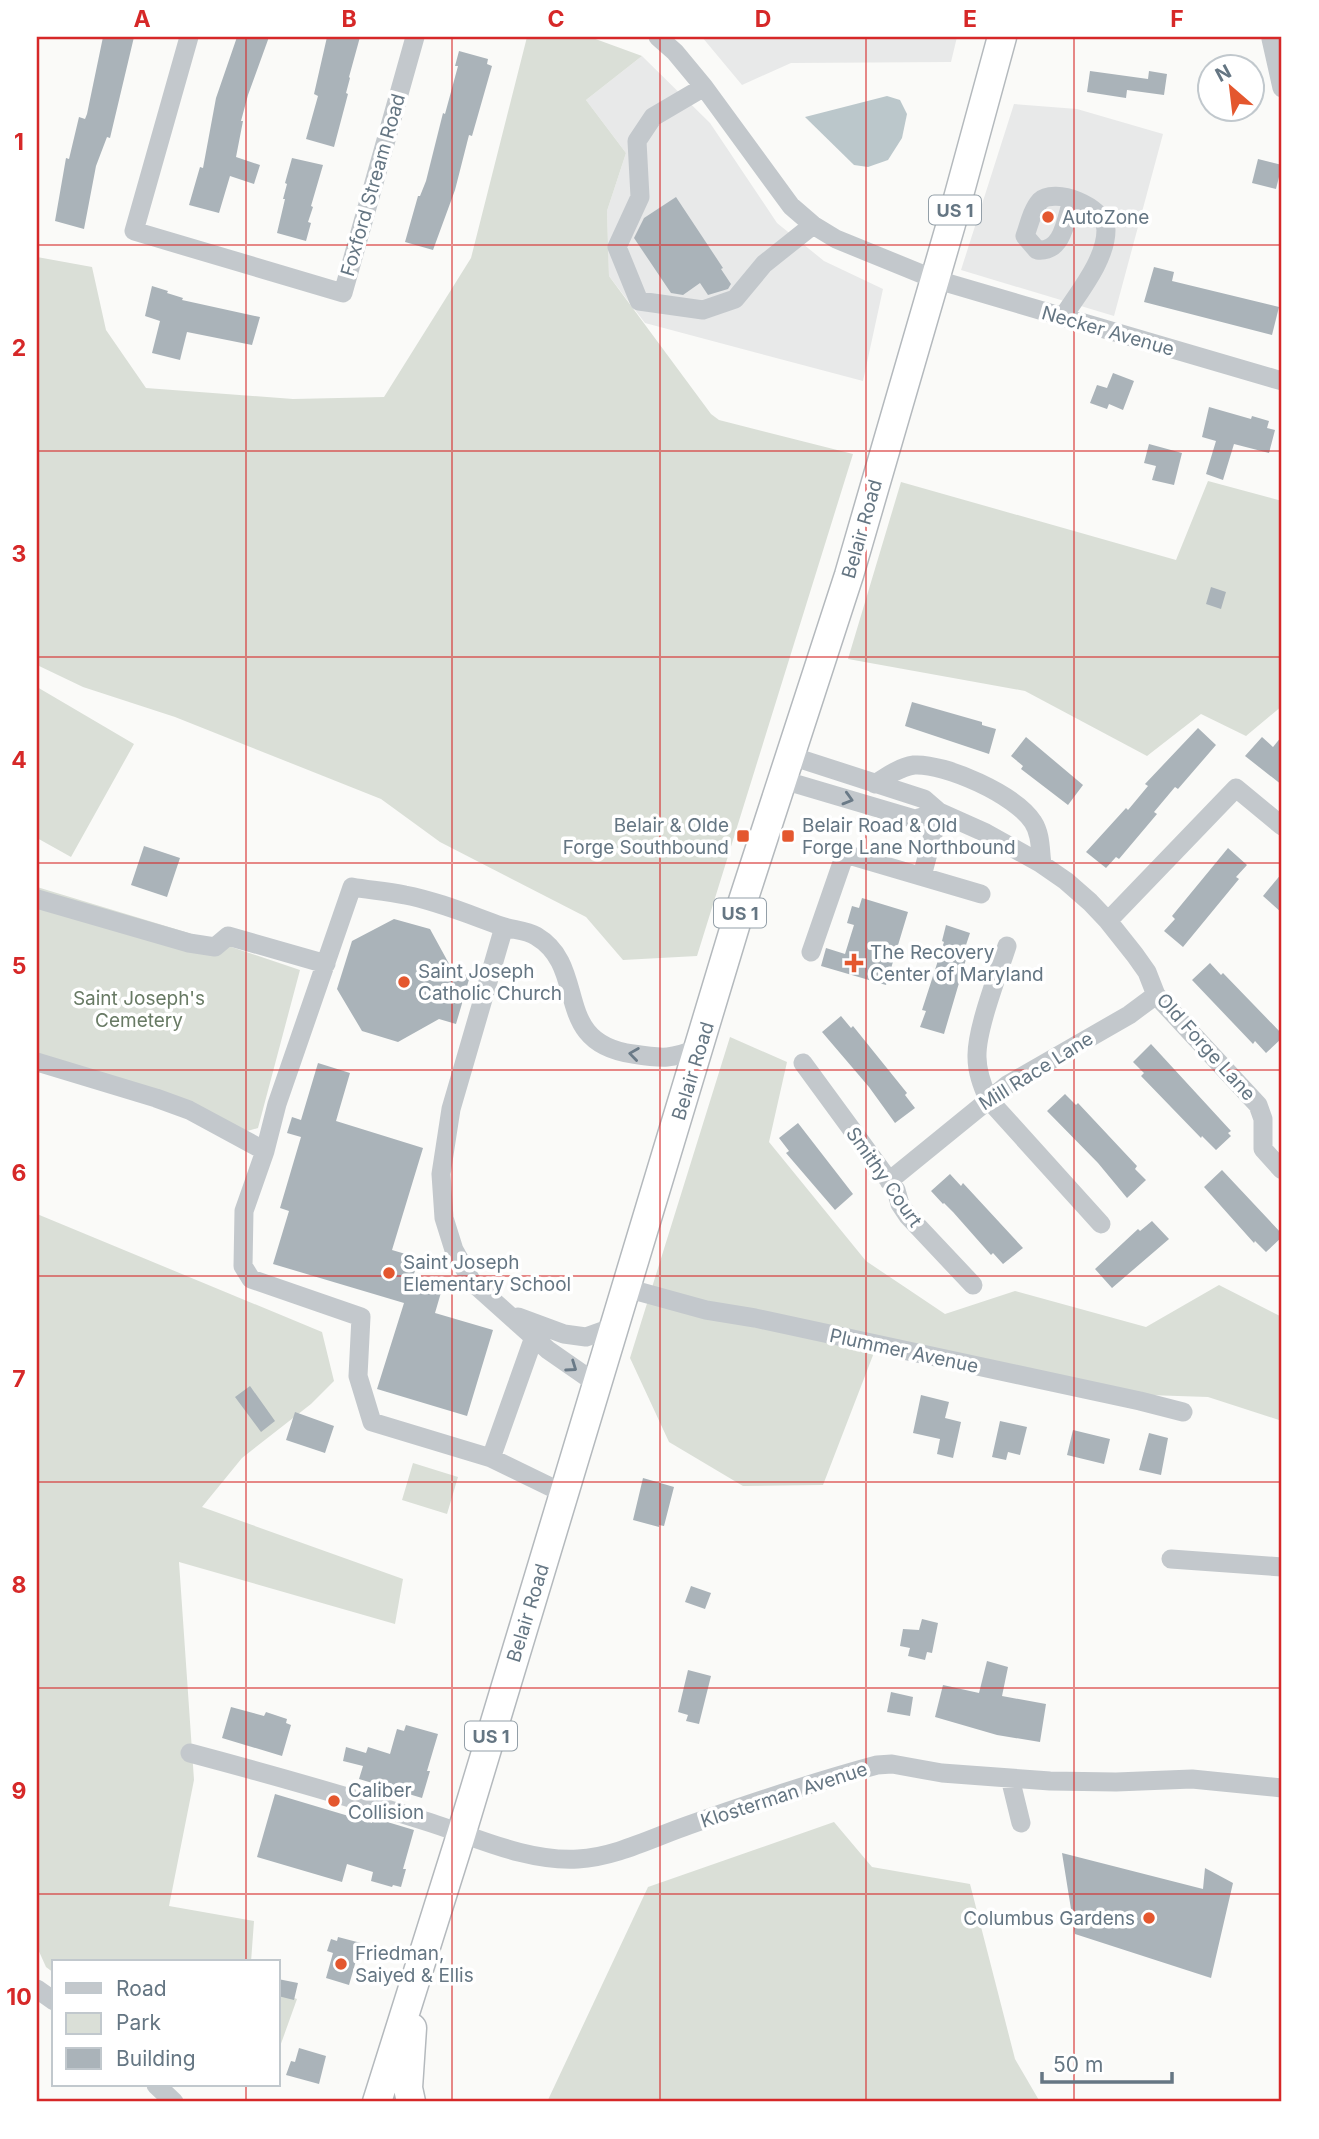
<svg xmlns="http://www.w3.org/2000/svg" width="1319" height="2139" font-family="Inter,sans-serif">
  <style>
    .built { fill: #e8e9e9 }
    .green { fill: #dadfd7 }
    .water { fill: #bbc7cb }
    .building { fill: #aab3b9 }
    .lines { fill: none; stroke-linecap: round; stroke-linejoin: round }
    .highway-casing { stroke: #b4b9bd; stroke-width: 31 }
    .minor { stroke: #c3c8cc; stroke-width: 19 }
    .highway { stroke: #fff; stroke-width: 28 }
    .oneway { stroke: #6a7a87 }
    .grid { fill: none; stroke: #d62828; stroke-width: 2; stroke-opacity: 0.55 }
    .poi-dot { fill: #e4572e; stroke: #fff; stroke-width: 2.5 }
    .labels { text-anchor: middle; dominant-baseline: central; stroke-width: 7; stroke-linejoin: round; paint-order: stroke }
    .shield { fill: #fff; stroke: #939fa8; stroke-width: 2 }
    .shield-label { font-size: 18px; font-weight: bold; fill: #657683 }
    .street-label { font-size: 19px; fill: #657683; stroke: #fff }
    .poi-label { font-size: 19px; fill: #657683; stroke: #fff; text-anchor: start }
    .park-label { font-size: 19px; fill: #687a64; stroke: #fff }
    .neatline { fill: none; stroke: #d62828; stroke-width: 2.5 }
    .grid-label { font-size: 23px; text-anchor: middle; font-weight: bold; fill: #d62828 }
  </style>
  <rect width="100%" height="100%" fill="#fafaf8"/>
  <!-- built -->
  <path class="built" d="M702,37H957L951,62L791,63L742,85Z
    M642,56L710,123L777,223L824,261L883,289L863,381L645,323L609,276L607,211L626,153L586,100Z
    M1014,104L1077,109L1163,134L1114,316L961,270Z"/>
  <!-- green -->
  <path class="green" d="M527,37H590L642,56L586,100L626,153L607,211L609,276L711,414L719,420L853,454L697,956L623,960L586,917L440,842L381,799L175,717L83,687L37,665V257L92,267L106,330L146,388L293,399L384,397L471,258Z
    M1208,481L1282,501V706L1246,736L1201,714L1147,756L1025,691L848,659L901,482L1176,560Z
    M37,687L134,744L71,857L37,838Z
    M37,887L202,937L300,970L258,1128L244,1132L37,1069Z
    M730,1037L787,1062L769,1142L866,1261L945,1314L1015,1291L1146,1327L1219,1285L1282,1317V1421L1208,1397L1148,1395L880,1337L823,1485L743,1486L669,1442L630,1358Z
    M37,1214L322,1332L334,1381L311,1404L242,1458L202,1507L403,1579L395,1624L179,1562L194,1780L169,1906L254,1921L251,1962H54V1973L46,1967L37,1947Z
    M413,1463L458,1477L447,1514L402,1500Z
    M834,1822L872,1867L970,1884L1015,2059L1040,2102H547L648,1887Z
    M278,1992L297,1999L278,2052Z"/>
  <!-- water -->
  <path class="water" d="M887,96L900,100L907,114L902,138L888,160L868,167L854,165L805,117Z"/>
  <!-- building -->
  <path class="building" d="M103,37H134L110,138L107,137L96,166L84,229L55,221L66,158L69,159L79,117L85,119L87,114Z
    M237,37H269L248,95L241,121H243L236,157L260,165L254,184L230,176L219,213L189,205L200,167L203,168L216,98Z
    M327,37H360L349,77L350,78L346,93L348,94L334,147L306,139L318,96L314,94Z
    M459,51L488,59L487,64L492,66L472,136L469,135L455,190L433,250L405,242L418,196H420L426,181L443,113L445,114L458,66H455Z
    M1090,71L1148,79L1149,71L1167,74L1164,95L1127,90L1126,98L1087,92Z
    M292,158L323,165L311,206L313,207L308,222L311,223L306,241L277,233L285,199H283L287,184L285,183Z
    M1258,159L1282,165L1276,189L1252,183Z
    M676,197L723,268L721,269L731,284L728,289L708,295L700,283L683,295L671,293L634,238L644,218Z
    M1154,267L1174,272L1172,281L1279,307L1272,335L1144,302Z
    M152,286L168,291L167,293L183,298L182,300L260,317L252,345L187,332L180,360L152,353L160,321L145,316Z
    M1113,373L1134,381L1123,410L1109,404L1107,409L1090,403L1097,385L1107,388Z
    M1209,407L1251,419L1252,416L1269,421L1267,428L1275,430L1269,453L1234,444L1223,480L1206,474L1216,441L1202,437Z
    M1149,444L1182,453L1174,485L1152,480L1156,466L1144,463Z
    M1211,587L1226,592L1221,609L1206,604Z
    M912,702L982,722V725L996,729L989,754L905,726Z
    M1198,728L1216,745L1178,789L1175,787L1154,812L1157,814L1119,859L1116,857L1106,868L1086,852L1126,808L1128,810L1148,786L1145,784Z
    M1282,736V785L1245,756L1262,737L1273,747Z
    M1026,737L1083,785L1068,805L1021,769L1023,766L1011,756Z
    M144,846L180,858L167,897L131,885Z
    M1228,848L1247,865L1236,877L1239,879L1183,947L1164,931L1175,919L1172,916Z
    M1282,873V913L1263,896Z
    M862,898L908,912L886,985L821,966L826,948L845,954L854,925L847,923L852,906L859,908Z
    M394,919L430,929L453,971L470,976L456,1024L439,1019L398,1042L362,1031L337,989L352,941Z
    M946,925L970,933L965,948L969,949L944,1034L920,1027L926,1011L922,1010L944,942L942,941Z
    M1210,963L1221,975L1223,973L1282,1034V1038L1266,1053L1255,1041L1253,1044L1192,980Z
    M841,1016L851,1028L853,1026L907,1093L905,1095L915,1108L895,1123L869,1087L822,1032Z
    M1151,1044L1231,1131L1228,1133L1231,1136L1216,1150L1202,1136L1201,1138L1141,1076L1144,1073L1133,1062Z
    M318,1063L350,1073L336,1121L423,1148L392,1250L419,1258L412,1280L442,1289L435,1313L493,1330L467,1416L377,1389L404,1303L273,1264L289,1211L280,1208L301,1137L287,1133L292,1117L301,1120Z
    M1065,1094L1076,1105L1078,1103L1137,1166L1135,1169L1146,1180L1127,1198L1098,1163L1047,1111Z
    M798,1123L853,1194L835,1210L786,1153L789,1151L779,1138Z
    M1222,1170L1282,1234V1237L1266,1252L1255,1241L1254,1243L1204,1187Z
    M950,1174L961,1186L963,1183L1023,1248L1003,1264L993,1253L991,1255L953,1212L944,1203L943,1204L931,1191Z
    M1152,1221L1169,1239L1112,1288L1095,1269L1138,1229L1140,1231Z
    M250,1386L275,1421L261,1432L235,1397Z
    M921,1395L949,1402L945,1418L961,1422L953,1458L937,1454L940,1439L913,1433Z
    M295,1412L334,1426L325,1453L286,1440Z
    M1000,1421L1027,1427L1020,1455L1008,1452L1006,1460L992,1457Z
    M1073,1430L1110,1439L1104,1464L1067,1455Z
    M1149,1433L1168,1438L1161,1475L1139,1470Z
    M643,1478L674,1487L664,1526L659,1525V1527L633,1520Z
    M691,1586L711,1593L705,1609L685,1602Z
    M922,1619L938,1623L932,1653L927,1652L925,1660L908,1656L910,1648L900,1646L903,1629L919,1630Z
    M987,1661L1008,1667L1002,1696L1046,1704L1040,1742L997,1735L935,1717L943,1685L979,1693Z
    M688,1670L711,1676L699,1724L686,1721L688,1715L678,1712Z
    M891,1692L913,1697L910,1716L887,1712Z
    M231,1707L264,1716L266,1712L287,1719L286,1723L291,1725L282,1756L222,1738Z
    M406,1725L438,1734L427,1771H430L422,1798L359,1779L363,1766L343,1761L346,1747L366,1753L368,1747L390,1754L397,1729L404,1731Z
    M275,1794L372,1823L374,1818L414,1830L403,1869H406L401,1887L393,1885L392,1887L371,1881L373,1872L347,1864L342,1882L257,1857Z
    M1062,1853L1203,1889L1205,1868L1233,1883L1211,1978L1075,1934Z
    M338,1937L361,1943L349,1985L326,1978L333,1953L327,1951L331,1939L337,1941Z
    M278,1979L298,1983L294,2000L278,1996Z
    M299,2048L326,2056L319,2084L286,2075L291,2061L295,2062Z"/>
  <g class="lines">
    <!-- highway casing -->
    <g class="highway-casing">
      <path id="highway" d="M377,2102L461,1835L739,913L849,575L951,224L1002,37
        M411,2102L408,2088L412,2028"/>
    </g>
    <!-- minor -->
    <path class="minor" d="M189,37L134,231L343,293L415,37
      M658,37L675,52L704,87L791,206L813,225L836,239L934,279L1282,381
      M1271,39L1282,88
      M704,87L653,117L637,141L640,197L617,247L639,301L703,310L735,299L764,264L813,225
      M1063,317C1078,293 1106,260 1106,230C1105,206 1054,187 1040,201C1032,210 1029,225 1025,236L1037,250C1063,253 1066,219 1072,200
      M791,756L924,799L939,812L986,833L1040,863L1066,881L1090,902L1108,921L1135,955L1147,972L1156,995L1258,1105L1263,1119V1149L1282,1170
      M783,780L915,819L939,812
      M875,784C887,776 900,767 914,765C945,763 1016,795 1033,822C1041,834 1040,850 1042,864
      M922,876L939,812
      M37,899L189,943L215,947L228,936L326,964
      M1108,921L1236,788L1282,826
      M504,927L451,1109L441,1174L444,1218L454,1250L472,1282L548,1350L597,1384
      M1007,946C998,974 976,1030 977,1057C977,1072 982,1085 988,1099L1101,1224
      M811,952L845,854L981,894
      M37,1062L156,1098L189,1110L265,1151
      M803,1063L896,1190L900,1204L908,1216L973,1285
      M889,1181L1007,1085L1129,1015L1156,995
      M626,1288L706,1310L755,1318L1140,1401L1183,1412
      M518,1317L564,1334L586,1337L614,1327
      M491,1458L534,1337
      M565,1494L491,1458L372,1422L358,1376L361,1317L251,1279L243,1266L244,1211L265,1151L277,1104L352,887C369,890 387,891 405,895C437,901 470,915 501,926C512,930 526,930 536,936C590,968 550,1043 633,1054C664,1059 671,1059 700,1048
      M1171,1559L1282,1567
      M190,1753C269,1774 347,1796 425,1821C474,1836 525,1862 578,1859C616,1857 654,1837 689,1825C751,1803 814,1782 877,1765L892,1764L942,1773L1050,1781L1116,1782L1192,1779L1282,1788
      M1010,1778L1021,1823
      M37,1989L54,2001
      M156,2085L174,2102"/>
    <!-- highway -->
    <use href="#highway" class="highway"/>
  </g>
  <!-- one-way arrows -->
  <defs><path id="oneway-chevron" d="M-2-3.5L2.5 0L-2 3.5" fill="none" stroke-width="1.6" stroke-linecap="round" stroke-linejoin="round" transform="scale(1.75)"/></defs>
  <g class="oneway">
    <use href="#oneway-chevron" transform="translate(848 799) rotate(16)"/>
    <use href="#oneway-chevron" transform="translate(634 1054) rotate(-172)"/>
    <use href="#oneway-chevron" transform="translate(572 1367) rotate(35)"/>
  </g>
  <!-- grid -->
  <path class="grid" d="M246,37V1962M452,37V2102M660,37V2102M866,37V2102M1074,37V2102M37,245H1282M37,451H1282M37,657H1282M37,863H1282M37,1070H1282M37,1276H1282M37,1482H1282M37,1688H1282M37,1894H1282M246,2085V2102"/>
  <!-- markers -->
  <g class="poi-dot">
    <circle cx="1048" cy="217" r="7"/>
    <rect x="736" y="829" width="14" height="14" rx="3.5"/>
    <rect x="781" y="829" width="14" height="14" rx="3.5"/>
    <path d="M850.5 952.5h7v7h7v7h-7v7h-7v-7h-7v-7h7z"/>
    <circle cx="404" cy="982" r="7"/>
    <circle cx="389" cy="1273" r="7"/>
    <circle cx="334" cy="1801" r="7"/>
    <circle cx="1149" cy="1918" r="7"/>
    <circle cx="341" cy="1964" r="7"/>
  </g>
  <g class="labels">
    <!-- shield labels -->
    <g class="shield">
      <rect x="929" y="195.5" width="52" height="29" rx="5"/>
      <rect x="714" y="898.5" width="52" height="29" rx="5"/>
      <rect x="465" y="1721.5" width="52" height="29" rx="5"/>
    </g>
    <g class="shield-label">
      <text x="955" y="210">US 1</text>
      <text x="740" y="913">US 1</text>
      <text x="491" y="1736">US 1</text>
    </g>
    <!-- street labels -->
    <g class="street-label">
      <text transform="translate(373 185) rotate(-74)">Foxford Stream Road</text>
      <text transform="translate(1108 331) rotate(16)">Necker Avenue</text>
      <text transform="translate(862 529) rotate(-74)">Belair Road</text>
      <text transform="translate(1206 1047) rotate(48)">Old Forge Lane</text>
      <text transform="translate(693 1071) rotate(-73)">Belair Road</text>
      <text transform="translate(1036 1071) rotate(-32)">Mill Race Lane</text>
      <text transform="translate(884 1177) rotate(55)">Smithy Court</text>
      <text transform="translate(904 1351) rotate(12)">Plummer Avenue</text>
      <text transform="translate(528 1613) rotate(-73)">Belair Road</text>
      <text transform="translate(784 1795) rotate(-18)">Klosterman Avenue</text>
    </g>
    <!-- poi labels -->
    <g class="poi-label">
      <text x="1062" y="217">AutoZone</text>
      <text x="729" y="825" text-anchor="end">Belair &amp; Olde<tspan x="729" dy="22">Forge Southbound</tspan></text>
      <text x="802" y="825">Belair Road &amp; Old<tspan x="802" dy="22">Forge Lane Northbound</tspan></text>
      <text x="870" y="952">The Recovery<tspan x="870" dy="22">Center of Maryland</tspan></text>
      <text x="418" y="971">Saint Joseph<tspan x="418" dy="22">Catholic Church</tspan></text>
      <text x="403" y="1262">Saint Joseph<tspan x="403" dy="22">Elementary School</tspan></text>
      <text x="348" y="1790">Caliber<tspan x="348" dy="22">Collision</tspan></text>
      <text x="1135" y="1918" text-anchor="end">Columbus Gardens</text>
      <text x="355" y="1953">Friedman,<tspan x="355" dy="22">Saiyed &amp; Ellis</tspan></text>
    </g>
    <!-- park labels -->
    <g class="park-label">
      <text x="139" y="998">Saint Joseph's<tspan x="139" dy="22">Cemetery</tspan></text>
    </g>
  </g>
  <!-- border -->
  <rect width="1319" height="2139" fill="none" stroke="#ffffff" stroke-width="77"/>
  <!-- legend -->
  <rect x="52" y="1960" width="228" height="126" fill="#ffffff" stroke="#c1c8cd" stroke-width="2"/>
  <rect x="66" y="1983" width="35" height="10" fill="#c3c8cc" stroke="#c1c8cd" stroke-width="2"/>
  <text x="116" y="1996" font-size="21" fill="#657683">Road</text>
  <rect x="66" y="2013" width="35" height="21" fill="#dadfd7" stroke="#c1c8cd" stroke-width="2"/>
  <text x="116" y="2030" font-size="21" fill="#657683">Park</text>
  <rect x="66" y="2048" width="35" height="21" fill="#aab3b9" stroke="#c1c8cd" stroke-width="2"/>
  <text x="116" y="2066" font-size="21" fill="#657683">Building</text>
  <!-- north arrow -->
  <g transform="translate(1231 88) rotate(332)"><circle r="33" fill="#ffffff" stroke="#c1c8cd" stroke-width="2"/>
  <path d="M0-5L12 26L0 18L-12 26Z" fill="#e4572e"/>
  <text y="-10" font-size="19" font-weight="bold" text-anchor="middle" fill="#657683">N</text>
  </g>
  <!-- scale -->
  <path d="M1042 2072v10h130v-10" fill="none" stroke="#657683" stroke-width="3.5"/>
  <text x="1053" y="2072" font-size="21" fill="#657683" stroke="#ffffff" stroke-width="5" paint-order="stroke">50 m</text>
  <rect x="38" y="38" width="1242" height="2062" class="neatline"/>
  <g class="grid-label">
    <text x="142" y="27">A</text>
    <text x="349" y="27">B</text>
    <text x="556" y="27">C</text>
    <text x="763" y="27">D</text>
    <text x="970" y="27">E</text>
    <text x="1177" y="27">F</text>
    <text x="19" y="150">1</text>
    <text x="19" y="356">2</text>
    <text x="19" y="562">3</text>
    <text x="19" y="768">4</text>
    <text x="19" y="974">5</text>
    <text x="19" y="1181">6</text>
    <text x="19" y="1387">7</text>
    <text x="19" y="1593">8</text>
    <text x="19" y="1799">9</text>
    <text x="19" y="2005">10</text>
  </g>
</svg>
